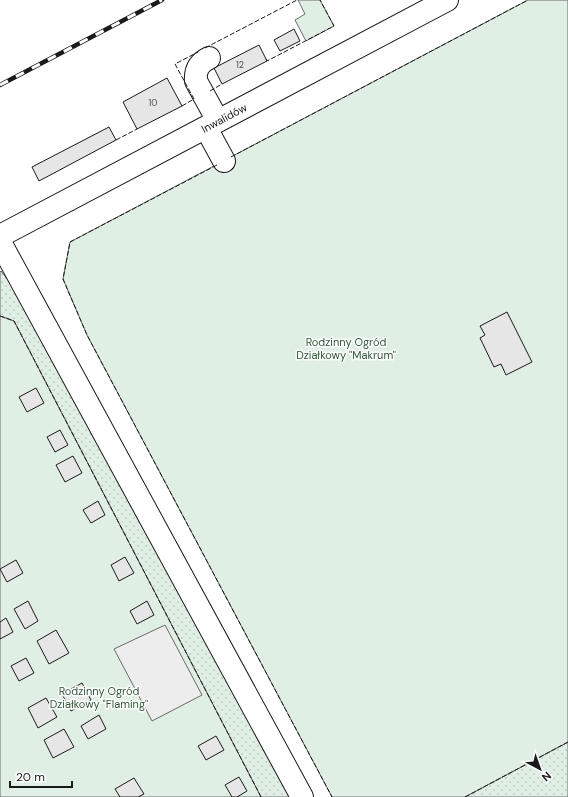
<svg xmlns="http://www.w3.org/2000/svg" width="568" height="797" font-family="'DM Sans',sans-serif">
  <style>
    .grass { fill: url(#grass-dots); stroke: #6a6a6a }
    .green { fill: #e0efe3; stroke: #6a6a6a }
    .parking { fill: #ededed; stroke: #6a6a6a }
    .building { fill: #e6e6e6; stroke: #1a1a1a }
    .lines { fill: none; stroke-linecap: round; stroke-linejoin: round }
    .minor-casing { stroke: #1a1a1a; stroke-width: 24 }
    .minor { stroke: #fff; stroke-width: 22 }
    .rail-casing { stroke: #1a1a1a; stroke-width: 4.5 }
    .rail { stroke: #fff; stroke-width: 3; stroke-dasharray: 9; stroke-linecap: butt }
    .fence { stroke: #1a1a1a; stroke-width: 1; stroke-dasharray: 5 2; stroke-linecap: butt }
    .labels { text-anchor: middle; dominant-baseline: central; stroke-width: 3; stroke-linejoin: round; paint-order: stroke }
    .number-label { font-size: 9px; fill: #4d4d4d }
    .street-label { font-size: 11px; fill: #1a1a1a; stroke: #fff }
    .park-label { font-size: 11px; fill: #2b5a34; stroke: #fff }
  </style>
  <defs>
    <pattern id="grass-dots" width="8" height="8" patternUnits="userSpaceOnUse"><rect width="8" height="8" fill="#e0efe3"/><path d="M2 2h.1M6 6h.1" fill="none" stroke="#c0ccc2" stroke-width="1.8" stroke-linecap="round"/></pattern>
  </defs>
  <rect width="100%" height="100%" fill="#fff"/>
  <!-- grass -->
  <path class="grass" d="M1,271L12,285L291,797H261L14,321L0,316V272Z
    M568,742V797H465Z"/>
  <!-- green -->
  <path class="green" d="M298,0H320L334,26L306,41L295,20L305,14Z
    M528,0H568V742L465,797H332L87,335L63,279L70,242Z
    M0,316L14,321L261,797H0Z"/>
  <!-- parking -->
  <path class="parking" d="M165,625L202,695L152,721L114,649Z"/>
  <!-- building -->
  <path class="building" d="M294,29L300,41L280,51L274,40Z
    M259,45L267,61L222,84L214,68Z
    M167,78L182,106L137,129L123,102Z
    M109,127L116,140L39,181L32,167Z
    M507,312L532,362L506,375L501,364L494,367L480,338L485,335L480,326Z
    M36,388L44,403L27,412L19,397Z
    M60,430L68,445L55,452L47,437Z
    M73,456L82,473L65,482L56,465Z
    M98,501L105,515L91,523L83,510Z
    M125,557L134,573L119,581L111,565Z
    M16,560L23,573L7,582L0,569Z
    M28,601L38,621L25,629L14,609Z
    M147,601L154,615L137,624L130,611Z
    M6,618L13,632L0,639V622Z
    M56,630L69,653L49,664L37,641Z
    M26,658L34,673L19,681L11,666Z
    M82,683L91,700L71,711L62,694Z
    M46,698L57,717L38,728L28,708Z
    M99,715L106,729L88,739L81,726Z
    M64,729L74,747L53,758L44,740Z
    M216,736L224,750L206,760L198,746Z
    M239,777L247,791L237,797H232L225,785Z
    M134,778L144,794L138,797H120L115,789Z"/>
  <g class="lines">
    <!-- minor casing -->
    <g class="minor-casing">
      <path id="minor" d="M209,58C199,63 195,69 196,81L218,121
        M206,128L224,161
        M0,236L447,0
        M0,242L302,797"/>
    </g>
    <!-- minor -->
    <use href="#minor" class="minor"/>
    <!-- rail casing -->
    <g class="rail-casing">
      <path id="rail" d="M0,85L162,0"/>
    </g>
    <!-- rail -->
    <use href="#rail" class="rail"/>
    <!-- fence -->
    <path class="fence" d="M205,48L297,0
      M266,59L267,61L334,26L320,0
      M210,91L222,84
      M194,99L175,64L198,52
      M182,106L194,99
      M116,140L137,129
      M231,157L528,0
      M217,165L70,242L63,279L87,335L332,797
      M0,316L14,321L261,797
      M465,797L568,742"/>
  </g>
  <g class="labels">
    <!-- number labels -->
    <g class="number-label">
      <text x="240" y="65">12</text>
      <text x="153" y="103">10</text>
    </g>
    <!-- street labels -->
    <g class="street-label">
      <text transform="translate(224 118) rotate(-28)">Inwalidów</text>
    </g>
    <!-- park labels -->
    <g class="park-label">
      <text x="346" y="342">Rodzinny Ogród<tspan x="346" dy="13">Działkowy "Makrum"</tspan></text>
      <text x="99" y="691">Rodzinny Ogród<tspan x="99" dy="13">Działkowy "Flaming"</tspan></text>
    </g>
  </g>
  <!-- north arrow -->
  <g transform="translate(540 769) rotate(139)" stroke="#ffffff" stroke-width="3" paint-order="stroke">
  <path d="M0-3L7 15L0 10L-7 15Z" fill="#1a1a1a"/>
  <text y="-6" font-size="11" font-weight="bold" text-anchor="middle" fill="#1a1a1a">N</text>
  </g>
  <!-- scale -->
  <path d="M10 781v6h62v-6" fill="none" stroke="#1a1a1a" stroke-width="2"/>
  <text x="16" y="781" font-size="12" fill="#1a1a1a" stroke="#ffffff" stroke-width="3" paint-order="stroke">20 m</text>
</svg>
